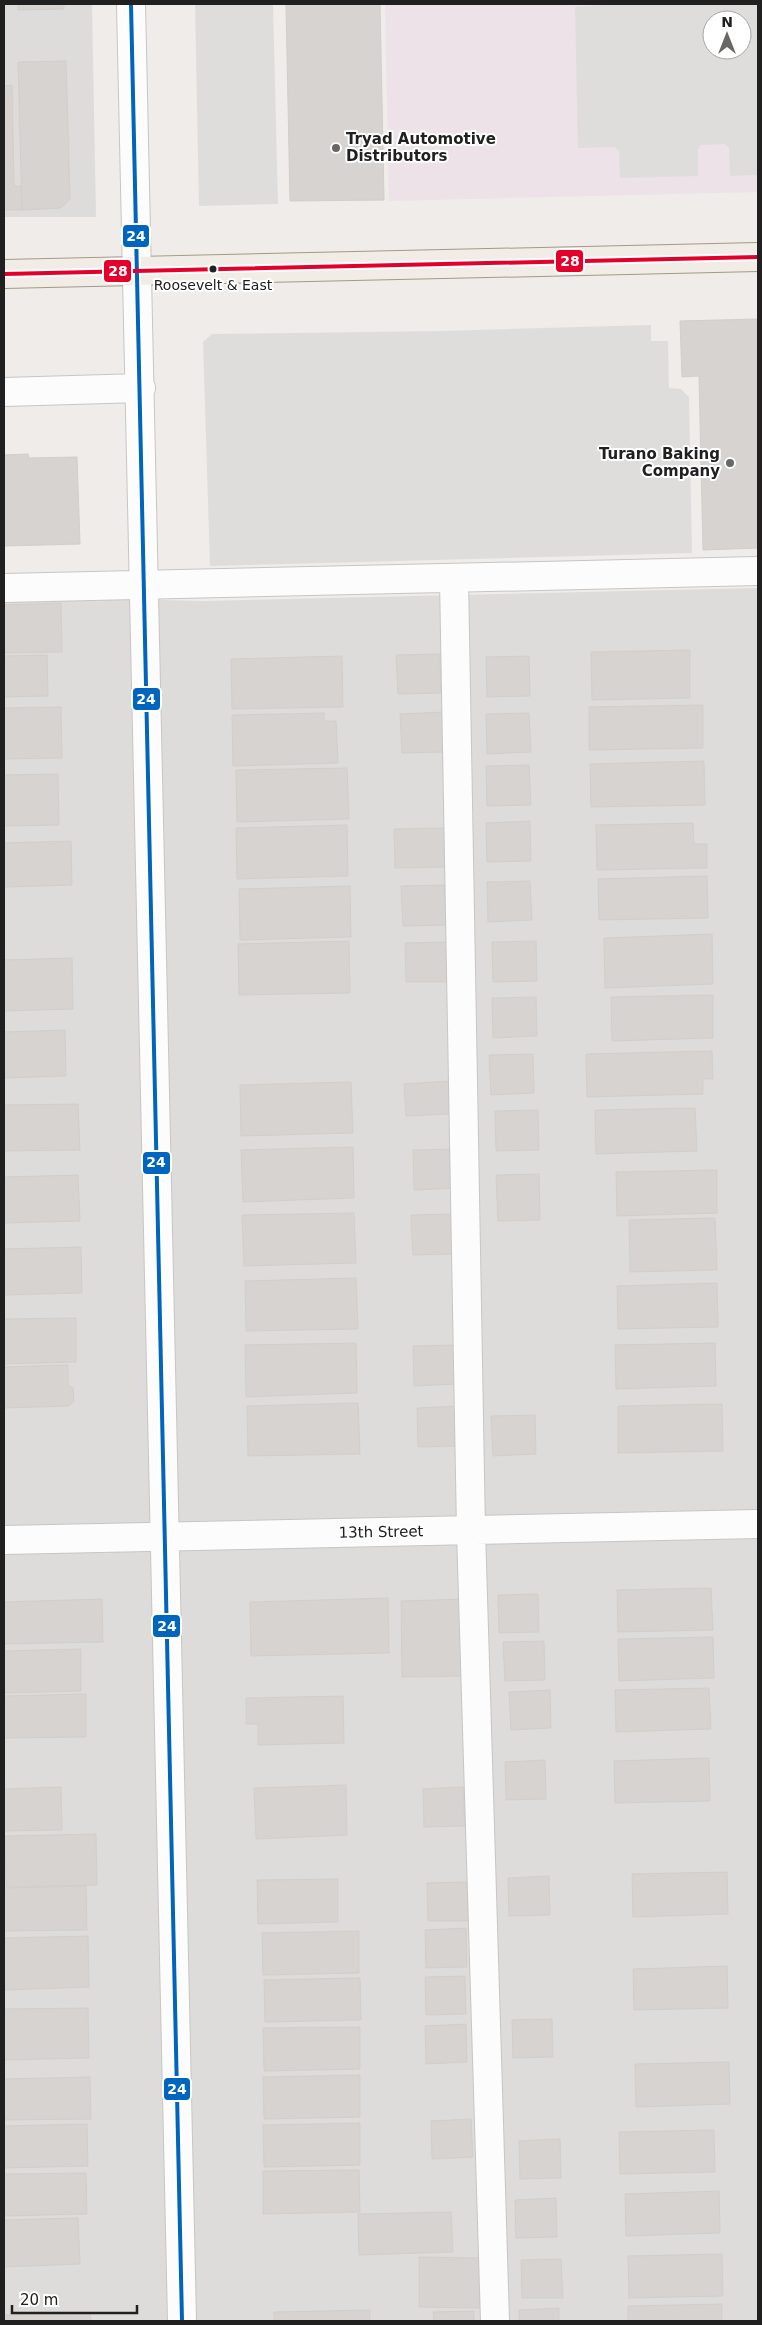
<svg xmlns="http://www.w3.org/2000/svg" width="762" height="2325" font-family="'DejaVu Sans',sans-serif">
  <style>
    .residential { fill: #dedcda }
    .industrial { fill: #ece2e8; fill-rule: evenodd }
    .parking { fill: #dfdddc; fill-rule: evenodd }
    .building { fill: #d6d3d0; stroke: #d2ceca }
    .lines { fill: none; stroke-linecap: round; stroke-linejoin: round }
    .minor-casing { stroke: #c7c6c5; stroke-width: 30 }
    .major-casing { stroke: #a59985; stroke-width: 30 }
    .minor { stroke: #fdfcfc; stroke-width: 28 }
    .major { stroke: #f2ece6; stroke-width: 28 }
    .bus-1-casing { stroke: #fff; stroke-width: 8 }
    .bus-2-casing { stroke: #fff; stroke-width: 8 }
    .bus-1 { stroke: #0065bd; stroke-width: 4 }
    .bus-2 { stroke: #e4002b; stroke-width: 4 }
    .poi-dot { fill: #686766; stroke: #fff; stroke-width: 2 }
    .bus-dot { fill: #202020; stroke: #fff; stroke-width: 2 }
    .labels { text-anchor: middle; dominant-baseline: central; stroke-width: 4; stroke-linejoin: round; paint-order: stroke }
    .bus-label { font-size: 14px; fill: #202020; stroke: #fff }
    .poi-label { font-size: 15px; font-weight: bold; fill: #202020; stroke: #fff; text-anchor: start }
    .street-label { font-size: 15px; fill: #202020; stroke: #fff }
    .line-badge { stroke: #fff; stroke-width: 2 }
    .badge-label { font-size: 14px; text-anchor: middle; font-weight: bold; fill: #fff }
  </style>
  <rect width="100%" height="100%" fill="#efece9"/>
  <!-- residential -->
  <path class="residential" d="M4,4H92L96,217H4Z
    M758,588V2321H4V596L204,601Z"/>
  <!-- industrial -->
  <path class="industrial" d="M385,4H758V192L389,201ZM712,20H742V50H712Z"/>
  <!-- parking -->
  <path class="parking" d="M195,4H273L278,204L199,206Z
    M615,4H758V175L730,176L729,148L725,144L701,145L698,150V176L620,178L619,152L615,147L578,148L575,7ZM712,20H742V50H712Z
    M651,325V341H668L669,388L681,389L689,397L692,553L210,566L203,342L212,334L442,331Z"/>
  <!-- building -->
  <path class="building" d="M18,4H64V9L18,10Z
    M286,4H380L384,200L290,201Z
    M66,61L70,199L61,208L22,210L18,62Z
    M12,85L14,186H21L22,210H4V86Z
    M758,319V548L703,550L699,376L682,377L680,321Z
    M28,454L29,458L77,457L80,544L4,546V455Z
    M61,603L62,652L4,653V605Z
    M690,650V698L592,700L591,652Z
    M440,654L441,693L398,694L396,655Z
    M47,655L48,696L4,697V656Z
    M342,656L343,707L232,709L231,659Z
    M529,656L530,696L487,697L486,657Z
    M703,705V748L589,750V707Z
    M61,707L62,758L4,759V708Z
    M444,712L445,752L402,753L400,714Z
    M324,713V721H336L338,763L233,766L232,715Z
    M529,713L531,752L487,754L486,714Z
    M704,761L705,805L591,807L590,764Z
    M529,765L531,805L487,806L486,766Z
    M347,768L349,819L237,822L236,770Z
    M58,774L59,825L4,826V775Z
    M530,821L531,861L487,862L486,823Z
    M693,823L694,844H707V868L597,870L596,825Z
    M347,825L348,876L237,879L236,828Z
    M445,828L446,867L395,868L394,829Z
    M71,841L72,885L4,887V843Z
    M707,876L708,918L599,920L598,879Z
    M530,881L532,920L488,922L487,882Z
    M445,885L446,925L403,926L401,886Z
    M350,886L351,937L240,940L239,889Z
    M712,934L713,984L605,988L604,938Z
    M349,941L350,993L239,995L238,944Z
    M536,941L537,981L493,982L492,942Z
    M448,942L450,982H406L405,943Z
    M72,958L73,1009L4,1011V960Z
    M713,995V1038L612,1041L611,997Z
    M536,997L537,1036L493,1038L492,998Z
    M65,1030L66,1076L4,1078V1032Z
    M712,1051L713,1079H703V1094L587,1097L586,1054Z
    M533,1054L534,1093L491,1095L489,1055Z
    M449,1081L451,1114L406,1116L404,1084Z
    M351,1082L353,1133L241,1136L240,1085Z
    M78,1104L80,1150L4,1151V1105Z
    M695,1108L697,1151L596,1154L595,1110Z
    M538,1110L539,1150L496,1151L495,1111Z
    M353,1147L354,1198L243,1202L241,1150Z
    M456,1149L457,1188L414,1190L413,1150Z
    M717,1170V1213L617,1216L616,1172Z
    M539,1174L540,1220L498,1221L496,1175Z
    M78,1175L80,1221L4,1223V1177Z
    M354,1213L356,1263L244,1266L242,1215Z
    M455,1214L456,1254L413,1255L411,1215Z
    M715,1218L717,1270L630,1272L629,1220Z
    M81,1247L82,1293L4,1295V1249Z
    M356,1278L358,1329L246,1331L245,1281Z
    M717,1283L718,1327L618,1329L617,1286Z
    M76,1318V1362L4,1364V1319Z
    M356,1343L357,1393L246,1397L245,1345Z
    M715,1343L716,1386L616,1389L615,1345Z
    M456,1345L457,1384L414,1386L413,1346Z
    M68,1365V1385L73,1388L74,1401L69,1406L4,1408V1367Z
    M358,1403L360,1454L248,1456L247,1406Z
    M722,1404L723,1451L618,1453V1406Z
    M460,1406L461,1446L418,1447L417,1408Z
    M535,1415L536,1454L493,1456L491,1416Z
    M711,1588L713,1630L618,1632L617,1590Z
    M538,1594L539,1632L499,1633L498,1595Z
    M388,1598L389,1653L251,1656L250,1602Z
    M102,1599L103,1642L4,1644V1602Z
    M464,1599L465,1676L402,1677L401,1601Z
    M713,1637L714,1678L619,1681L618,1639Z
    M544,1641L545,1680L505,1681L503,1642Z
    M81,1649V1691L4,1693V1651Z
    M709,1688L711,1729L616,1732L615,1690Z
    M550,1690L551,1728L511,1730L509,1692Z
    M86,1694V1737L4,1738V1696Z
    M343,1696L344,1743L258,1745V1724H246V1698Z
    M709,1758L710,1801L615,1803L614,1761Z
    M545,1760L546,1799L506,1800L505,1762Z
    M346,1785L347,1835L256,1839L254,1788Z
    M61,1787L62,1830L4,1831V1789Z
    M463,1787L465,1826L424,1827L423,1789Z
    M96,1834L97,1885L6,1887L5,1836Z
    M727,1872L728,1914L633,1917L632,1874Z
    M549,1876L550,1915L509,1916L508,1878Z
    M338,1879V1922L258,1924L257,1880Z
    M467,1882L469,1921H428L427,1883Z
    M86,1886L87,1930L4,1931V1888Z
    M466,1928L467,1967L426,1968L425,1930Z
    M359,1931V1973L263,1975L262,1933Z
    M88,1936L89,1987L4,1990V1938Z
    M727,1966L728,2008L634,2010L633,1969Z
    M465,1976L466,2014L426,2015L425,1977Z
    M360,1978L361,2020L265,2022L264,1980Z
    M88,2008L89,2058L4,2060V2009Z
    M552,2019L553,2057L513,2058L512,2020Z
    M466,2024L467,2062L426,2064L425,2026Z
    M360,2027V2069L264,2071L263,2028Z
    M729,2062L730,2104L636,2107L635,2064Z
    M360,2075V2117L264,2119L263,2077Z
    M90,2077L91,2119L4,2120V2079Z
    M471,2119L473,2157L432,2159L431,2121Z
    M360,2123V2165L264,2167L263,2125Z
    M87,2124L88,2166L4,2168V2126Z
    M714,2130L715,2172L620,2174L619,2132Z
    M560,2139L561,2178L520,2179L519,2141Z
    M359,2170L360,2212L263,2214V2171Z
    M86,2173L87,2214L4,2216V2174Z
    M719,2191L720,2233L626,2236L625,2194Z
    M556,2198L557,2237L516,2238L515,2200Z
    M451,2212L453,2252L359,2255L358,2214Z
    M78,2218L80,2264L4,2267V2220Z
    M722,2254L723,2296L629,2298L628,2256Z
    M419,2257L480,2258V2308L419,2307Z
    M561,2259L563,2298H522L521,2260Z
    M722,2304V2321H628V2306Z
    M559,2308V2321H519V2310Z
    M370,2310V2321H274V2312Z
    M474,2311V2321H434L433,2312Z
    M90,2313L91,2321H4V2315Z"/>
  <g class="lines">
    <!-- minor casing -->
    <g class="minor-casing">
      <path id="minor" d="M131,4L182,2321
        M4,392L141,388
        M454,578L471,1531L495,2321
        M4,588L758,571
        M4,1540L758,1524"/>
    </g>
    <!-- major casing -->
    <g class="major-casing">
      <path id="major" d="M4,274L758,257"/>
    </g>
    <!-- minor -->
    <use href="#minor" class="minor"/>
    <!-- major -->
    <use href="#major" class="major"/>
    <!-- bus-1 casing -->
    <g class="bus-1-casing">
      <path id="bus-1" d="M131,4L182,2321"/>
    </g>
    <!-- bus-2 casing -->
    <g class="bus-2-casing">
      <path id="bus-2" d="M4,274L758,257"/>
    </g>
    <!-- bus-1 -->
    <use href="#bus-1" class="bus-1"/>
    <!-- bus-2 -->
    <use href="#bus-2" class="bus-2"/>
  </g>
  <!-- markers -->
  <g class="poi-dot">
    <circle cx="336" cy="148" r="5"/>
    <circle cx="730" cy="463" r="5"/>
  </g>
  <circle class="bus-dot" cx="213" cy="269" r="4.5"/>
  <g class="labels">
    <!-- bus labels -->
    <g class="bus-label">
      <text x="213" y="285">Roosevelt &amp; East</text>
    </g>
    <!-- poi labels -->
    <g class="poi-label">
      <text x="346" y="139">Tryad Automotive<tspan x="346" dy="17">Distributors</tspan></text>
      <text x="720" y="454" text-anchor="end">Turano Baking<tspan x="720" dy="17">Company</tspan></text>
    </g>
    <!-- street labels -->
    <g class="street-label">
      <text transform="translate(381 1532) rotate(-1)">13th Street</text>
    </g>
  </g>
  <g class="line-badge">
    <rect x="122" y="224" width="28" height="24" rx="5" fill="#0065bd"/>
    <rect x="555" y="249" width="29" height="24" rx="5" fill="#e4002b"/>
    <rect x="103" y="259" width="29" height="24" rx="5" fill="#e4002b"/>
    <rect x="132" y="687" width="29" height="24" rx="5" fill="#0065bd"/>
    <rect x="142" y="1151" width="29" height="24" rx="5" fill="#0065bd"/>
    <rect x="152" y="1614" width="29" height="24" rx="5" fill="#0065bd"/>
    <rect x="163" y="2077" width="28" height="24" rx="5" fill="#0065bd"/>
  </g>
  <g class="badge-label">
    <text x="136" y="241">24</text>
    <text x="570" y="266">28</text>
    <text x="118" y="276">28</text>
    <text x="146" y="704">24</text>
    <text x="156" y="1167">24</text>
    <text x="167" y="1631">24</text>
    <text x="177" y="2094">24</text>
  </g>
  <!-- border -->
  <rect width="762" height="2325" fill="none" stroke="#202020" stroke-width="10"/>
  <!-- north arrow -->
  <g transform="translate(727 35)"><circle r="24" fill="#ffffff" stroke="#a6a6a6"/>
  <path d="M0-4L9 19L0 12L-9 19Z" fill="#686766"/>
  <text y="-8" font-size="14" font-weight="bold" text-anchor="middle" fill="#202020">N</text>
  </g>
  <!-- scale -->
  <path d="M12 2305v8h125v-8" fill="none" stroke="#202020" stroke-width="2.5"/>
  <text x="20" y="2305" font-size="15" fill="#202020" stroke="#ffffff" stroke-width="4" paint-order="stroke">20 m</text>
</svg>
